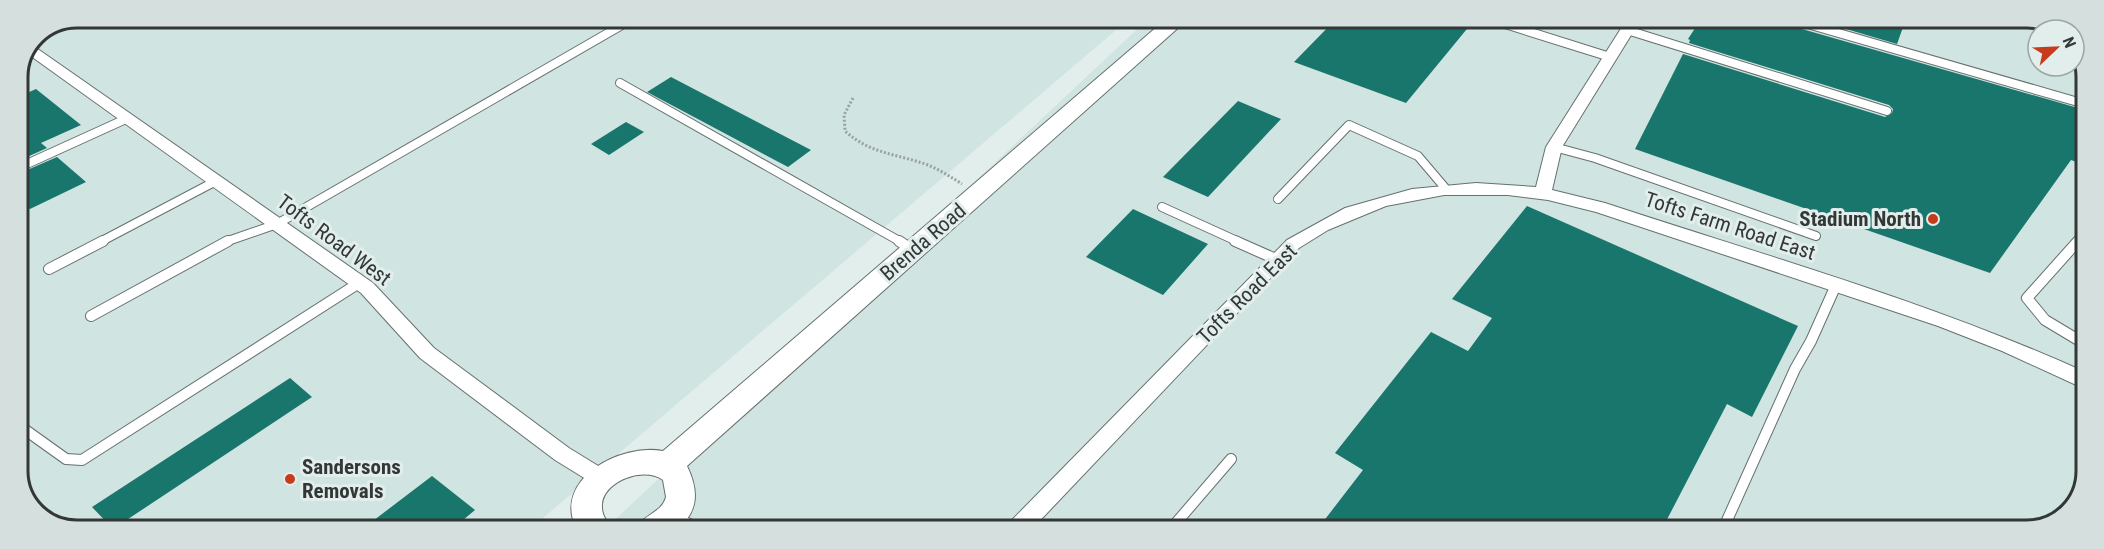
<svg xmlns="http://www.w3.org/2000/svg" width="2104" height="549" font-family="'Roboto Condensed',sans-serif">
  <style>
    .built { fill: #d0e4e1 }
    .building { fill: #19766c }
    .lines { fill: none; stroke-linecap: round; stroke-linejoin: round }
    .service-far1-casing { stroke: #66706e; stroke-width: 10 }
    .service-casing { stroke: #66706e; stroke-width: 12 }
    .minor-casing { stroke: #66706e; stroke-width: 2 }
    .secondary-casing { stroke: #66706e; stroke-width: 2 }
    .path { stroke: #99a2a0; stroke-width: 3; stroke-dasharray: 2 2; stroke-linecap: butt }
    .service-far1 { stroke: #fff; stroke-width: 8 }
    .service { stroke: #fff; stroke-width: 10 }
    .minor { fill: #fff; fill-rule: evenodd }
    .secondary { fill: #fff; fill-rule: evenodd }
    .poi-dot { fill: #c53b1c; stroke: #e2eeec; stroke-width: 2 }
    .labels { text-anchor: middle; dominant-baseline: central; stroke-width: 6; stroke-linejoin: round; paint-order: stroke }
    .poi-label { font-size: 21px; font-weight: bold; fill: #333837; stroke: #e2eeec; text-anchor: end }
    .street-label { font-size: 21px; fill: #333837; stroke: #e2eeec }
    .rim { fill: none; stroke: #333837; stroke-width: 3 }
  </style>
  <rect width="100%" height="100%" fill="#e2eeec"/>
  <!-- built -->
  <path class="built" d="M78,18L1129,19L529,530H66L33,511L18,479V77L36,35Z
    M1148,19H2038L2057,30H2038V66H2074V45L2086,70L2085,483L2065,516L2027,531L604,530Z"/>
  <!-- building -->
  <path class="building" d="M1336,19H1455L1471,24L1406,103L1294,62Z
    M1701,19H1784L1788,25L2085,110V165L2071,160L1990,273L1635,149L1683,54L1885,117L1892,113L1893,109L1889,105L1689,43L1690,40L1688,39Z
    M1812,19H1906L1897,44Z
    M671,77L811,150L788,167L647,92Z
    M36,89L81,125L41,143L47,148L18,161V97Z
    M1238,101L1281,119L1208,197L1163,177Z
    M626,122L644,132L609,155L591,144Z
    M57,157L86,182L30,209L18,198V174Z
    M1527,206L1798,326L1752,417L1727,404L1661,531H1316L1363,470L1335,453L1431,332L1468,351L1492,318L1452,299Z
    M1133,209L1208,244L1163,295L1086,257Z
    M290,378L312,397L113,529L92,507Z
    M432,476L475,510L451,530H361Z"/>
  <g class="lines">
    <!-- service-far1 casing -->
    <g class="service-far1-casing">
      <path id="service-far1" d="M1489,19L1610,57
        M1790,19L2085,104
        M1627,30L1887,111
        M620,83L901,242
        M1554,147L1595,158L1816,236
        M18,168L128,118
        M1278,199L1349,125L1418,156L1446,189
        M1162,207L1239,242
        M100,242L216,181
        M225,242L277,224L634,18
        M2076,242L2085,236"/>
    </g>
    <!-- service casing -->
    <g class="service-casing">
      <path id="service" d="M899,241L914,251
        M1235,241L1278,260
        M2078,241L2027,298L2045,320L2085,344
        M49,269L103,241
        M91,316L228,241
        M24,429L66,459L82,460L359,283
        M1724,527L1795,369L1811,341L1836,285
        M1170,530L1231,459"/>
    </g>
    <!-- minor casing -->
    <g class="minor-casing">
      <path id="minor" d="M1627,19H1641L1562,147L1552,190L1605,203C1766,256 1930,302 2085,372V389L2002,351L1938,326L1596,212L1548,200L1508,195H1444L1386,206L1328,230L1299,248L1031,530H1006L1009,523L1287,240L1345,208L1412,189L1476,183L1536,187L1546,147Z
        M32,45L373,283L434,348L569,448L608,472L612,478L608,484L601,487L594,484L555,460L420,358L361,293L28,54Z
        M671,509L698,523L701,530C685,530 668,534 660,518L663,511Z"/>
    </g>
    <!-- secondary casing -->
    <g class="secondary-casing">
      <path id="secondary" d="M1166,19H1188L687,466C699,491 699,512 676,530H635C643,514 662,513 666,497L663,480C644,466 604,481 602,504C601,515 607,521 612,530H577C551,479 621,443 663,451Z"/>
    </g>
    <!-- path -->
    <path class="path" d="M853,98L844,115L845,131C870,154 898,154 928,165C940,170 951,177 962,184"/>
    <!-- service-far1 -->
    <use href="#service-far1" class="service-far1"/>
    <!-- service -->
    <use href="#service" class="service"/>
    <!-- minor -->
    <use href="#minor" class="minor"/>
    <!-- secondary -->
    <use href="#secondary" class="secondary"/>
  </g>
  <!-- markers -->
  <g class="poi-dot">
    <circle cx="1933" cy="219" r="6"/>
    <circle cx="290" cy="479" r="6"/>
  </g>
  <g class="labels">
    <!-- poi labels -->
    <g class="poi-label">
      <text x="1921" y="219">Stadium North</text>
      <text x="302" y="467" text-anchor="start">Sandersons<tspan x="302" dy="24">Removals</tspan></text>
    </g>
    <!-- street labels -->
    <g class="street-label">
      <text transform="translate(1730 226) rotate(18)">Tofts Farm Road East</text>
      <text transform="translate(334 240) rotate(37)">Tofts Road West</text>
      <text transform="translate(923 242) rotate(-41)">Brenda Road</text>
      <text transform="translate(1247 294) rotate(-45)">Tofts Road East</text>
    </g>
  </g>
  <!-- crop -->
  <path d="M0 0H2104V549H0ZM77 28H2027A49 49 0 0 1 2076 77V471A49 49 0 0 1 2027 520H77A49 49 0 0 1 28 471V77A49 49 0 0 1 77 28Z" fill="#d4dfde" fill-rule="evenodd"/>
  <path class="rim" d="M77 28H2027A49 49 0 0 1 2076 77V471A49 49 0 0 1 2027 520H77A49 49 0 0 1 28 471V77A49 49 0 0 1 77 28Z"/>
  <!-- north arrow -->
  <g transform="translate(2056 48) rotate(67)"><circle r="28" fill="#e2eeec" stroke="#9ca5a4" stroke-width="1.5"/>
  <path d="M0-4.5L10 22L0 15L-10 22Z" fill="#c53b1c"/>
  <text y="-9" font-size="16" font-weight="bold" text-anchor="middle" fill="#333837">N</text>
  </g>
</svg>
